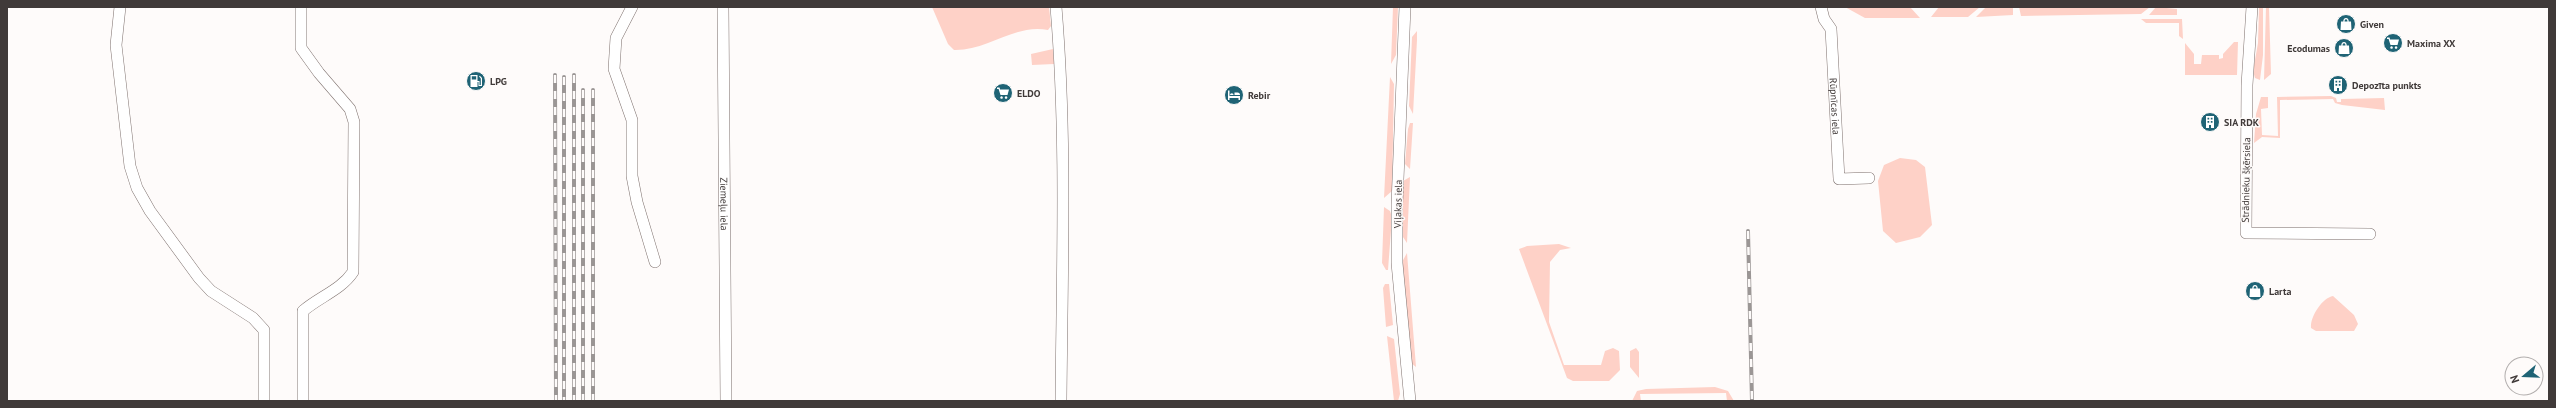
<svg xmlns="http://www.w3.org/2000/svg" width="2556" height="408" font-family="'PT Sans',sans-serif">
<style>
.green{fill:#fed1c7}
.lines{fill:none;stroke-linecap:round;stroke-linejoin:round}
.minor-casing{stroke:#7f726f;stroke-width:12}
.minor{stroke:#fff;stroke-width:11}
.rail-casing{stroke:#9b9695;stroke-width:4}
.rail{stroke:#fefbfa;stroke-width:2.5;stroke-dasharray:8;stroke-linecap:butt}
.labels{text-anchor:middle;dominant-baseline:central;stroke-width:3;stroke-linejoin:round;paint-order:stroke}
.poi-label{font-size:10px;font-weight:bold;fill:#403a39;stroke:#fefbfa;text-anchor:start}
.street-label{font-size:10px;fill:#403a39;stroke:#fefbfa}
</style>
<rect width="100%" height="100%" fill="#fefbfa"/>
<path class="green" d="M932,7h117l2,19 -3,4c-32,-7 -61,21 -94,20l-6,-6z
M1393,7h5l-2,48 -5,9z
M1845,7h65l10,11h-55z
M1939,7h41l-12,10h-37z
M1986,7h27v8l-37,2z
M2019,7h131l-9,7 -120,2z
M2156,7l21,2v6h-28z
M2259,7h4v48l-3,25 -5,-2 -2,-7 5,-28z
M2266,7h3l2,67 -7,6z
M2141,19h41l1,20 -4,-3v-13h-33z
M1417,31v9l-4,74 -4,-8 3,-69z
M2234,42h4l-1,33h-52v-32l9,11v10h7l1,-9h17v4l4,-1v-4z
M1053,49l1,15 -22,1 -1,-11z
M1390,77l4,7 -2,107 -8,7z
M2331,96l5,2 1,4h4v-3l43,-1 1,12 -43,-5 -7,-2 -2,-4 -53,1v38l-18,-1 -8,6 2,-29 5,-17h7v11l-7,1 1,26 16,1 -1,-39z
M1410,123h3l-3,46 -5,-5 3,-35z
M1900,158l16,2 9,7 7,58 -12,12 -24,6 -13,-12 -5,-50 6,-16z
M1410,177l-3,66 -6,-9 2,-53z
M1384,207l6,4 2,6 -4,53h-2l-4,-7z
M1559,244l12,4 -11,2 -10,12 -1,60 15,43h37l4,-14 8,-3 6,3 1,19 -11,11h-36l-6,-3 -48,-129 8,-3z
M1407,253l9,114 -5,-4 -9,-101z
M1385,284h4l4,41 -7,2 -3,-39z
M2333,296l21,19 4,9 -4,7h-38l-5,-3c-1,-11 11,-30 22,-32z
M1387,336l7,3 6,55 -2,7h-4z
M1636,348l3,4v26l-9,-11v-16z
M1715,387l13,4 6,10h-7l-1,-8 -86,1 1,7h-9l5,-10 9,-2z"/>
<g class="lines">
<defs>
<g id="minor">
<path d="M120,7l-4,38 14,121 7,22 13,23 49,67 12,13 42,27 11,12v71"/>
<path d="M301,7v41l18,25 31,36 4,13 -1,150c-12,18 -34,25 -50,39v90"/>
<path d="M632,7l-16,31 -2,31 18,51v56l5,26 18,60"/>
<path id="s1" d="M723,7l3,394"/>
<path d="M1056,7c11,131 6,263 5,394"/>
<path d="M1405,7l-8,197v59l13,138"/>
<path id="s2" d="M1821,7l3,12 7,10 8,150 30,-1"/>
<path d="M2252,7l-5,78 -1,148 124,1"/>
</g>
</defs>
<use href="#minor" class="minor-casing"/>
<use href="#minor" class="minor"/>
<defs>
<path id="rail" d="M555,75l1,326
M574,75v326
M564,77v324
M583,90v311
M593,90v311
M1748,231l4,170"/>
</defs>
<use href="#rail" class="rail-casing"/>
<use href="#rail" class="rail"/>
</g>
<defs>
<symbol id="shop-disc" viewBox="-11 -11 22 22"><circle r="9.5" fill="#1f6375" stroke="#fefbfa"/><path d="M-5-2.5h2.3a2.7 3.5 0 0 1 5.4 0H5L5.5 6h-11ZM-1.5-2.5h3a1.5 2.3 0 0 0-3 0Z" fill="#fff"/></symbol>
<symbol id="supermarket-disc" viewBox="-11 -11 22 22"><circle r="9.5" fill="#1f6375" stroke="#fefbfa"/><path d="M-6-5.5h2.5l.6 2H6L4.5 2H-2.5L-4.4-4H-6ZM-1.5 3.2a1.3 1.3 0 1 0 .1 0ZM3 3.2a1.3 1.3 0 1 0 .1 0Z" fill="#fff"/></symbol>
<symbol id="fuel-disc" viewBox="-11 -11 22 22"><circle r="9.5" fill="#1f6375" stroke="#fefbfa"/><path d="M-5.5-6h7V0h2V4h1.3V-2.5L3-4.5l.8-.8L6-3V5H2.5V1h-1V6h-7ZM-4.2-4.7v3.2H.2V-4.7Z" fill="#fff"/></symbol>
<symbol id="building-disc" viewBox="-11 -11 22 22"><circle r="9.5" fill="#1f6375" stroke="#fefbfa"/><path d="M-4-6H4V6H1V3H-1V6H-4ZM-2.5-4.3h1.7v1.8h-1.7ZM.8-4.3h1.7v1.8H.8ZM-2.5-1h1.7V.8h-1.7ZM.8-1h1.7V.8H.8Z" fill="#fff"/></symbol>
<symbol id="hotel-disc" viewBox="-11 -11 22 22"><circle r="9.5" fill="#1f6375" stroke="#fefbfa"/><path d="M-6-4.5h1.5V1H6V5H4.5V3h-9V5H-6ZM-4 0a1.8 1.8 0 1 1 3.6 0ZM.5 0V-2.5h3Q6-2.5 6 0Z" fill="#fff"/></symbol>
</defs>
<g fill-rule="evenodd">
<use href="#shop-disc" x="2335" y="13" width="22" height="22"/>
<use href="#supermarket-disc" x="2382" y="32" width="22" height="22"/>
<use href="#shop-disc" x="2333" y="37" width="22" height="22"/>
<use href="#fuel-disc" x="465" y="70" width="22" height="22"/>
<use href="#building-disc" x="2327" y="74" width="22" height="22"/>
<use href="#supermarket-disc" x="992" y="82" width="22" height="22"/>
<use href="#hotel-disc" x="1223" y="84" width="22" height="22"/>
<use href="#building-disc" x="2199" y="111" width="22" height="22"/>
<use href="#shop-disc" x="2244" y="280" width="22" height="22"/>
</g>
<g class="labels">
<g class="poi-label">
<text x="2360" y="24">Given</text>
<text x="2407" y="43">Maxima XX</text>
<text x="2330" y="48" text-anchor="end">Ecodumas</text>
<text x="490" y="81">LPG</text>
<text x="2352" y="85">Depozīta punkts</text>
<text x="1017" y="93">ELDO</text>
<text x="1248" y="95">Rebir</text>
<text x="2224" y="122">SIA RDK</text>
<text x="2269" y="291">Larta</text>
</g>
<g class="street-label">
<text stroke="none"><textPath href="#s2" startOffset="102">Rūpnīcas iela</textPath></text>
<text transform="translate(2246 180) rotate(-89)">Strādnieku šķērsiela</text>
<text stroke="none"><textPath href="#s1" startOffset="197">Ziemeļu iela</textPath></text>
<text transform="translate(1398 204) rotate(-89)">Viļakas iela</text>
</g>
</g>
<rect width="2556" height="408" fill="none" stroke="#403a39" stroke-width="16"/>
<g transform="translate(2524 376) rotate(251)"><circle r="19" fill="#fefbfa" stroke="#b2aead"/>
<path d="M0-3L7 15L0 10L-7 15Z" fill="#1f6375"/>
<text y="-6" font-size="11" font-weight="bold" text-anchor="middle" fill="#403a39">N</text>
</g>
</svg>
